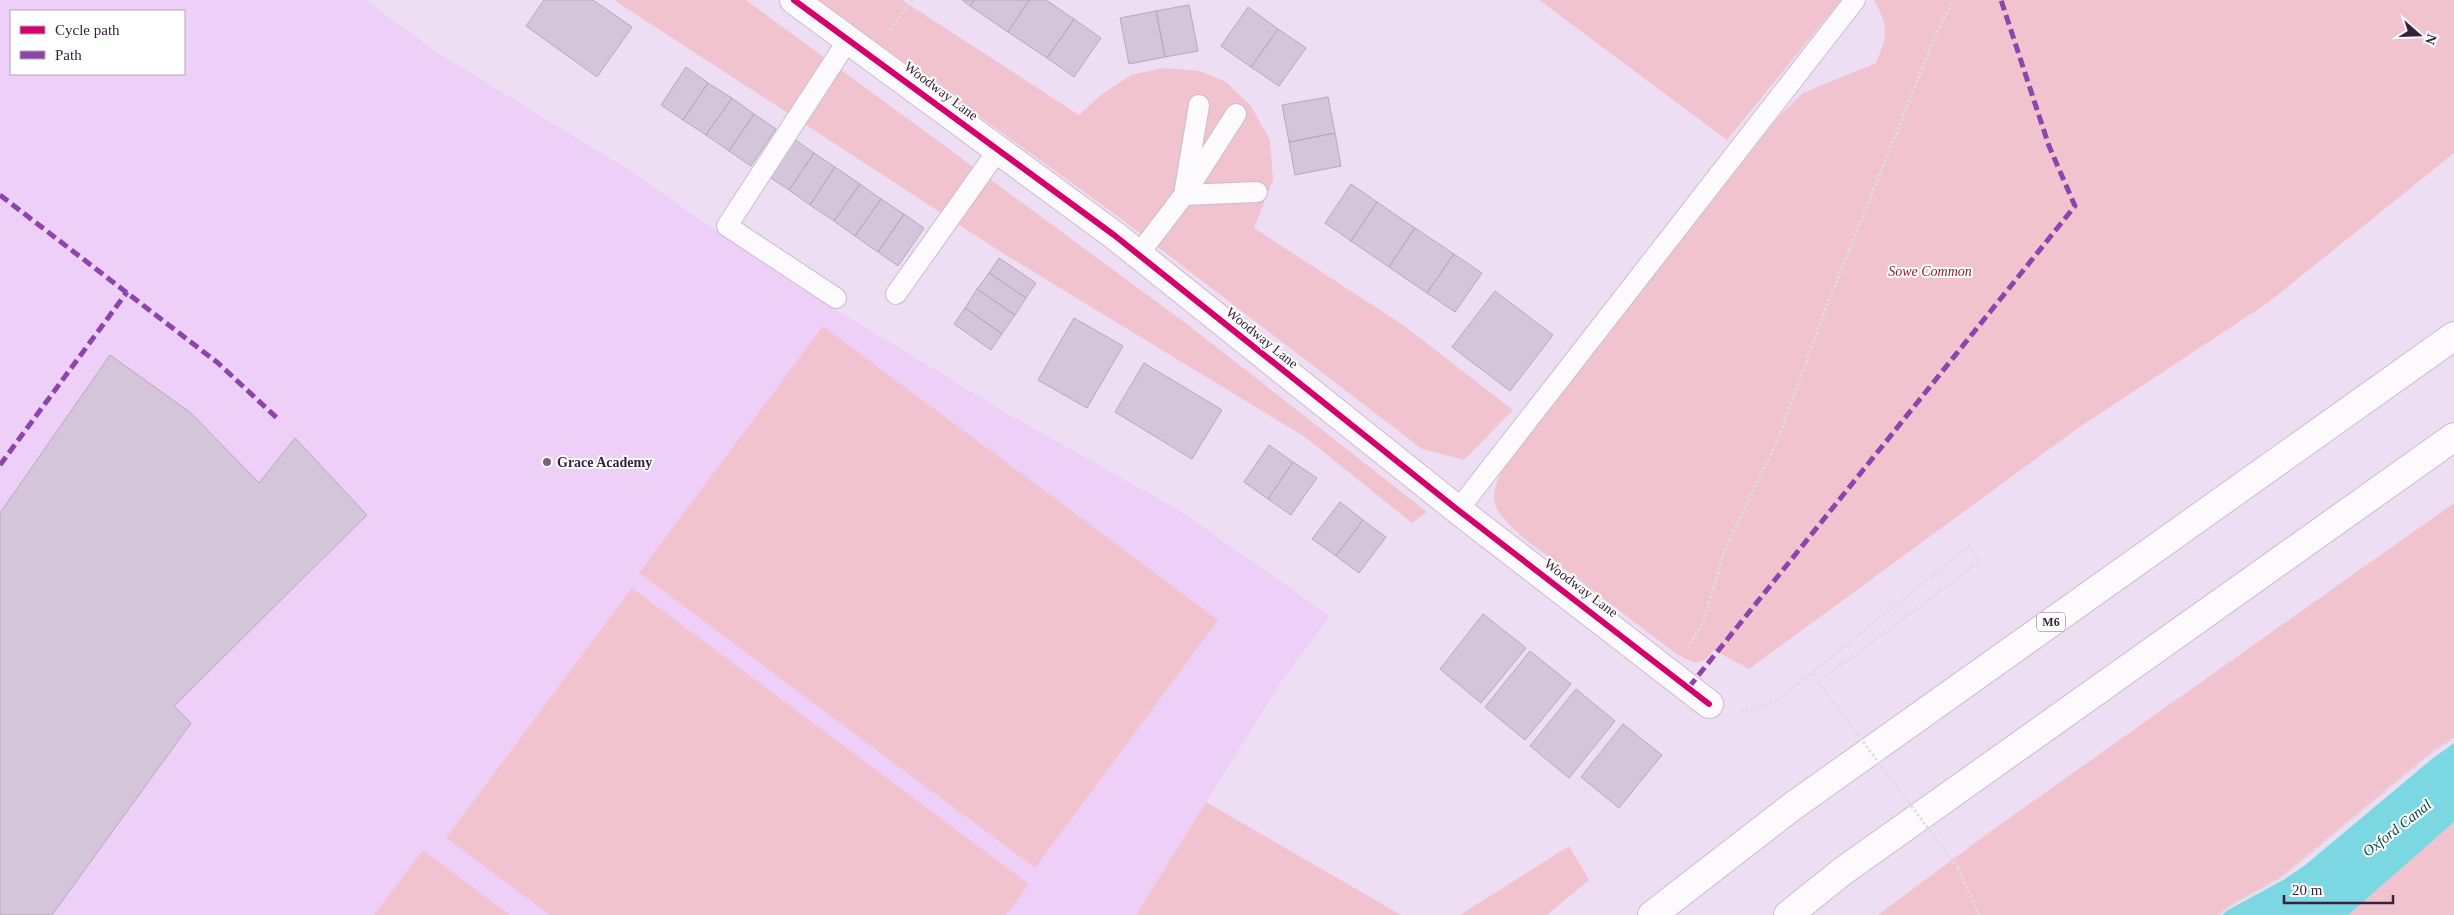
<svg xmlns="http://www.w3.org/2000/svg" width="2454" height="915" font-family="Georgia,serif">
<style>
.built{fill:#eecff8;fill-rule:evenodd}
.green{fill:#f1c3ce}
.water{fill:#7bd8e2}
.building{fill:#d5c5db;stroke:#b8a8bd}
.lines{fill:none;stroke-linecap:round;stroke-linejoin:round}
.service-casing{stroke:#cbbbd1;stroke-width:22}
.minor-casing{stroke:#cbbbd1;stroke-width:30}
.motorway-casing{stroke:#cbbbd1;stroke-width:30}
.path{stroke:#e0dbe1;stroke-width:3;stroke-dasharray:2.5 2.5;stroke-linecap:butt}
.service{stroke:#fcfafd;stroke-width:20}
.minor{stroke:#fcfafd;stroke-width:28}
.motorway{stroke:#fcfafd;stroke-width:28}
.path-bridge{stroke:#e0dbe1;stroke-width:3;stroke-dasharray:2.5 2.5;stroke-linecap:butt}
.quiet{stroke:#8e44ad;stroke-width:5;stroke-dasharray:10 5;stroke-linecap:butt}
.cycleway-casing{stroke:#fff;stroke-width:9}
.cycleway{stroke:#d6006c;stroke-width:6}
.poi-dot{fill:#76647c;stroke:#fff;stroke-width:2}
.labels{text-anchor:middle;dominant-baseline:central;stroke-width:4;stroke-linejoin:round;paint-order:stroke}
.shield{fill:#fff;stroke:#726476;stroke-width:1}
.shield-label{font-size:12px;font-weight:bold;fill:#36223c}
.street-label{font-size:14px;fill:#36223c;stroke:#fff}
.park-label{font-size:14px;font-style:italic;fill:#8e1d2e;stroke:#fff}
.poi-label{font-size:14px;font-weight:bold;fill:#36223c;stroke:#fff;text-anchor:start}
.water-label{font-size:15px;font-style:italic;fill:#07484a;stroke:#fff}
</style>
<rect width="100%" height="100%" fill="#eedef4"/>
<path class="built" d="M0,0h365l73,53 189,116 168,116 213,129 172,97 150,105 -49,66 -145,233h-1136zM11,11h173v63h-173z"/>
<path class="green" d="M614,0h132l441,324 240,188 -15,11 -107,-86 -304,-185z
M818,0h84l177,115 22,-20 30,-20 32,-7 37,3 26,11 25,24 19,34 3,40 -19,48 149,97 110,85 -49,50 -42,-11 -306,-234z
M1539,0h302l-114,140z
M1874,0h580v153l-185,149 -191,126 -329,241 -35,-19 -9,10 -10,3 -17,-8 -153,-116c-30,-27 -40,-35 -21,-73l274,-349 25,-24 73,-30c12,-29 13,-35 -2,-63z
M823,326l395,294 -183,248 -396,-295z
M2454,503v235l-24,16 -130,108 -18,15 -55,31 -8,7h-341l113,-84z
M632,588l397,296 -23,31h-456l-104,-77z
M2454,782v133h-158z
M1206,802l195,113h-265z
M1569,846l20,34 -42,35h-87z
M423,850l87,65h-136z"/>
<path class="water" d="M2454,743v79l-106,93h-126l6,-5 55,-30 21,-14 129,-108z"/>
<path class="building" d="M544,0h49l39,27 -35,50 -71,-51z
M962,0h12l-4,6z
M974,0h55l-21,32 -38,-26z
M1029,0h17l28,19 -27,39 -39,-26z
M1189,5l9,46 -33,6 -9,-46z
M1248,7l30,22 -27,38 -30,-21z
M1156,11l9,46 -36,7 -9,-46z
M1074,19l27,19 -27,39 -27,-19z
M1278,29l28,19 -27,38 -28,-19z
M686,67l22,16 -25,37 -22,-15z
M708,83l24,15 -26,37 -23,-15z
M1328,97l7,36 -46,9 -7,-37z
M732,98l22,16 -25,37 -23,-16z
M754,114l22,15 -25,37 -22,-15z
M1335,133l6,33 -46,9 -6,-33z
M794,139l20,14 -25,37 -21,-14z
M814,153l21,14 -25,38 -21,-15z
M835,167l25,17 -26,37 -24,-16z
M860,184l21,15 -26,37 -21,-15z
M1351,184l26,18 -26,39 -26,-18z
M881,199l23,15 -26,38 -23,-16z
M1377,202l38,26 -26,39 -38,-26z
M904,214l20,14 -26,38 -20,-14z
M1415,228l39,26 -27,39 -38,-26z
M1454,254l28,19 -27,39 -28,-19z
M999,258l37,25 -10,15 -37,-25z
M989,273l37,25 -11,17 -38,-26z
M977,289l38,26 -13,19 -37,-26z
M1495,291l58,44 -43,56 -58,-44z
M965,308l37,26 -11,16 -37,-26z
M1074,318l49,28 -36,62 -49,-28z
M110,355l81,58 68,70 36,-45 72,77 -193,191 17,17 -139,192h-52v-402z
M1144,363l78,47 -30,49 -77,-47z
M1269,445l24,17 -25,37 -24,-17z
M1293,462l24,16 -26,37 -23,-16z
M1340,502l23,18 -27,36 -24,-17z
M1363,520l23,17 -27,36 -23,-17z
M1483,614l43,34 -45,55 -41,-34z
M1530,651l41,33 -46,56 -40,-33z
M1576,689l39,32 -46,57 -39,-32z
M1623,724l39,31 -43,53 -38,-31z"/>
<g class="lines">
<defs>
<path id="service" d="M1199,105l-15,90 73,-3
M1138,255l46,-60 52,-81
M896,294l102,-144
M836,298l-109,-72 121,-186
M1458,510l397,-510"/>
<path id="minor" d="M794,0l320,235 344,275 251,194"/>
<path id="motorway" d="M1652,915l141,-109 661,-470
M1788,915l55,-44 611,-434"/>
</defs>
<use href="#service" class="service-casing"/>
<use href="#minor" class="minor-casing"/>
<use href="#motorway" class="motorway-casing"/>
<path class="path" d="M890,30l22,-30
M1688,648l16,-28 20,-68 54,-113 51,-139 106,-263 18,-37
M1741,710l4,1 33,-11
M1958,868l21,47
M2219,915l8,-7 55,-31 18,-15 130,-108 24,-16"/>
<use href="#service" class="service"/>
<use href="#minor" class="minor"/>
<use href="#motorway" class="motorway"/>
<path class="path-bridge" d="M1778,700l191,-154 10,16 -161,120 140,186"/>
<path class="quiet" d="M0,195l218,168 60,56
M0,465l127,-173
M1689,687l386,-481 -26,-60 -48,-146"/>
<defs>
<path id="cycleway" d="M794,0l320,235 344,275 251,194"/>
</defs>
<use href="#cycleway" class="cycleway-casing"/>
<use href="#cycleway" class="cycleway"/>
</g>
<circle class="poi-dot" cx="547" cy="462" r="5"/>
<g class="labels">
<rect class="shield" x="2037" y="612.5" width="28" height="19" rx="4"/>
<g class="shield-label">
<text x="2051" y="622">M6</text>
</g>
<g class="street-label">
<text transform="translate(941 91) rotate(37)">Woodway Lane</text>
<text transform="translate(1262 338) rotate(39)">Woodway Lane</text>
<text transform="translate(1581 588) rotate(37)">Woodway Lane</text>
</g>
<g class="park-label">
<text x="1930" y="271">Sowe Common</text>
</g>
<g class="poi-label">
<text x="557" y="462">Grace Academy</text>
</g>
<g class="water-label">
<text transform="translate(2397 828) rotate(-38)">Oxford Canal</text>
</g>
</g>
<rect x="10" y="10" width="175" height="65" fill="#ffffff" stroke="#afa7b1"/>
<rect x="20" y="26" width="25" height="8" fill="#d6006c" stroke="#afa7b1"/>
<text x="55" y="35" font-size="15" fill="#36223c">Cycle path</text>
<rect x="20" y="51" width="25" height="8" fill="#8e44ad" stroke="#afa7b1"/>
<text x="55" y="60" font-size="15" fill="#36223c">Path</text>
<g transform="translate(2419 35) rotate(110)" stroke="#ffffff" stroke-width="4" paint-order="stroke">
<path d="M0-4L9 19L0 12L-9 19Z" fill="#36223c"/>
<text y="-8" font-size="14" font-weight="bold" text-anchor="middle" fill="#36223c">N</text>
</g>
<path d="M2284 895v8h109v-8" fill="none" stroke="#36223c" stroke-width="2.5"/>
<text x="2292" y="895" font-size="15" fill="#36223c" stroke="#ffffff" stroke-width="4" paint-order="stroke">20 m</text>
</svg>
